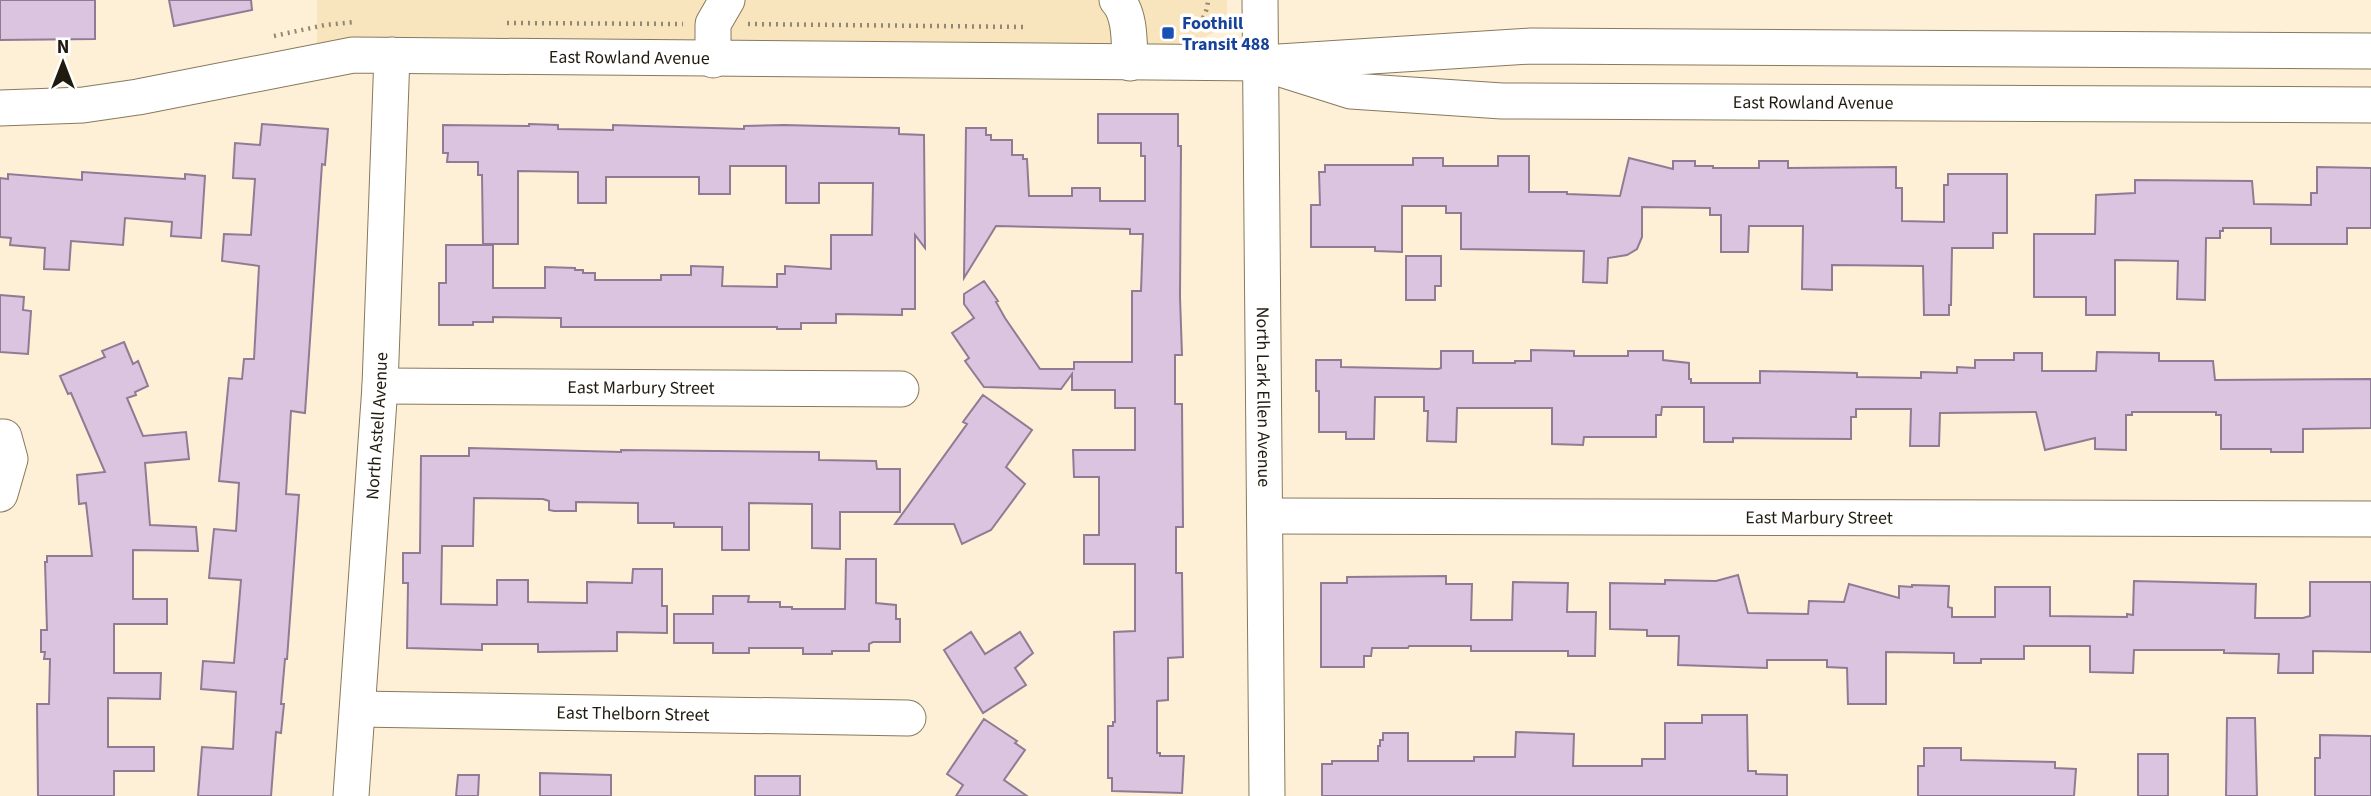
<svg xmlns="http://www.w3.org/2000/svg" width="2371" height="796" font-family="'Source Sans 3',sans-serif">
<style>
.built{fill:#f8e4bd}
.building{fill:#dac4df;stroke:#8f7b94;stroke-width:2}
.lines{fill:none;stroke-linecap:round;stroke-linejoin:round}
.minor-casing{stroke:#88795d;stroke-width:37}
.path{stroke:#918775;stroke-width:4.5;stroke-dasharray:2 5;stroke-linecap:butt}
.minor{stroke:#fff;stroke-width:35}
.transit-dot{fill:#1a4fb4;stroke:#fff;stroke-width:2.5}
.labels{text-anchor:middle;dominant-baseline:central;stroke-width:7;stroke-linejoin:round;paint-order:stroke}
.transit-label{font-size:18px;font-weight:bold;fill:#164399;stroke:#fff;text-anchor:start}
.street-label{font-size:18px;fill:#211b0f;stroke:#fff}
</style>
<rect width="100%" height="100%" fill="#fdf0d7"/>
<path class="built" d="M317,0h910v12l-6,17 -34,17 -807,-8 -63,5z"/>
<path class="building" d="M0,0h95v39l-95,1z
M169,0h82l1,10 -78,16z
M1098,114h80v32h3l-1,151 2,58h-7v49h7l1,123h-7v46h6l1,84 -15,1v42l-11,1v52h3v3h24l-2,37 -70,-2v-13h-4v-52h5v-4h2l-1,-90 21,-1v-67h-51v-29h15v-58h-25l-1,-27h62v-42h-20v-18h-43v-16l-11,15 -77,-2 -19,-26 4,-3 -17,-25 22,-15 -10,-14v-10l20,-13 14,20 -2,1 9,16 35,51h34v-7h58v-71h9l2,-57h-13v-5l-134,-3 -32,52 2,-150h20v7h5v5h21v15h11v4h4l2,37h43v-8h28v13h45v-45h-4v-13h-43z
M262,124l66,5 -3,36 -3,-1 -17,249 -14,-2 -5,83 13,1 -12,164h-2l-4,45h3l-3,29 -5,-1 -5,64h-73l4,-49 31,2 3,-57 -35,-3 2,-28 31,2 7,-83 -32,-2 5,-49 22,2 3,-48 -20,-2 10,-103 13,1 2,-20h10l5,-93 -37,-5 2,-27 27,1 4,-56 -22,-1 2,-35 25,2z
M529,124l29,1v4l55,1v-5l131,4v-3l40,-1 115,3v6l25,1 1,113 -10,-13v74h-13v6l-66,-1v9h-35v6h-24v-2h-216v-9l-68,-1v5h-20v3h-34v-42h7v-38h47v43h52v-21l30,1v2h8v3h12v7h66v-5h30v-9l32,1 -1,19 55,1v-13h8v-8l46,3v-34h41l1,-52h-54v20h-33v-37h-56v28h-31v-17h-93v26h-28v-31l-60,-1v73h-35l-1,-69h-4v-13h-31l1,-9h-5v-28l86,1z
M1498,156h31v36h38v2l53,2 9,-38 44,11v-8h22v5h18v2h46v-7h29v7l108,-1v21h6v33l42,1v-37h4v-11h59v59h-14v15h-41l-1,57h-2v10h-25l-1,-49 -91,-1v25l-30,-1 1,-63h-54l-1,26h-27v-37h-11v-7l-68,-1v30l-5,12 -10,6 -19,3 -1,25 -24,-1 1,-31 -123,-2v-36h-15v-7h-44v46l-27,-1v-4h-64v-42h9l-1,-33h6v-7h88v-7h30v8h55z
M2317,167l54,1v60h-24v16h-76v-16h-48v3h-3v7h-14l-1,62 -28,-1 1,-38 -63,-1v55h-29v-18h-52v-63h61l1,-39 39,-2v-13l117,1 2,23 57,1v-12h6z
M82,172l103,7v-5l20,2 -4,62 -30,-2 1,-14 -47,-4 -2,27 -52,-4 -2,29 -25,-1 1,-21 -35,-3 1,-7 -11,-1v-59l8,1v-5l74,6z
M1406,256h35v30h-6v14h-29z
M0,295l24,2 -1,13 8,1 -3,43 -28,-2z
M124,342l9,22 5,-3 10,25 -13,6 1,3 -9,3 16,38 43,-4 3,27 -44,4 5,62 46,2 2,24 -65,-1v49h34v25h-53v49h47l-1,26 -52,-1v49h46v24h-40v25h-76l-1,-92h12l1,-45h-6l1,-7h-4v-22h6l-2,-68h2v-6h45l-6,-53 -7,1 -2,-29 28,-3 -34,-79 -3,1 -8,-18 45,-19 -3,-6z
M1531,350l43,1v5h54v-5h35v9l26,3v16h2v4h69v-12l97,2v4l64,1v-6l36,1v-6l18,1v-8h39v-7h28v18h54l1,-19 62,1v8h54l2,19 156,-1v49l-68,1v23h-32v-3h-50v-34h-5v-3h-84v3h-6v35l-31,-1v-11l-50,12 -9,-38 -96,1 -1,33h-29l1,-37h-55v8h-5v22l-118,-1v4h-29v-35h-42l-1,8h-5v22h-72l-1,8 -31,-1v-36h-95l-1,34 -29,-1 1,-30h-4v-14h-49l-1,42h-28v-7h-27v-41h-3v-31h25v7l97,2 3,-1v-17h32v12h42v-2h16z
M983,395l49,35 -26,37 19,17 -34,46 -29,14 -8,-20h-59l72,-100 -4,-2z
M469,448l152,4v-2l198,2v8l57,1 1,8h23v43h-60v37l-28,-1v-44l-63,-1v47h-27v-23h-48v-4h-36v-20l-62,-1v9h-22l-5,-1v-9l-6,-2 -69,-1 -1,48h-31l-1,58 56,1v-25h31v22l59,1v-21l45,1 1,-14h29v37h5v27l-50,-1v19l-79,1v-8h-56v6l-75,-2 1,-65h-5v-30h17l1,-97h48z
M846,559h30v44l20,2v14h4v23h-27l-4,2v7h-37v3h-29v-6h-54v5h-36v-10h-39v-29h39v-18h36l-1,6h32v5h12v2h53z
M1738,575l10,38 60,1 1,-13 35,1 5,-18 50,14v-12l13,1v-2l37,1 -1,21 4,1v9h43v-30h55v29l77,1v-3l6,1 1,-34 122,3 -1,34h48l7,-2v-34h61v70l-58,-1v22h-35l1,-19 -55,-1v-3h-90l-1,23 -43,-1v-26h-66v13h-43v4h-27v-10l-68,-1v52h-38l-1,-36 -20,-1v-7h-60v8l-89,-3 1,-29h-32v-6l-37,-1v-46l55,1v-4l51,1z
M1446,576v8h26l-1,36h41l1,-38 55,1 -1,29h29l-1,44h-27v-5h-97v-5h-62l-1,2h-36l-1,8h-7v11h-43v-84h26v-6z
M971,632l14,22 35,-22 13,21 -18,15 11,17 -43,28 -39,-63z
M1702,715h45l1,56h8v3l31,1v21h-465v-32h10v-3h46v-15h2v-6h3v-7h25v28h66v-4h41l1,-25 58,2 -1,32h69v-7h23v-36h37z
M2227,718h28l2,78h-31z
M984,719l33,22 -2,2 10,7 -21,30 23,16h-71l7,-11 -16,-11z
M2320,735l51,1v60h-56v-38h5z
M1924,748h37v12l94,2v6l21,1 -2,27h-156v-30h6z
M2138,754h30v42h-30z
M540,773l71,2v21h-71z
M458,775h21l-1,21h-22z
M755,776h45v20h-45z"/>
<g class="lines">
<defs>
<g id="minor">
<path d="M1117,0c14,15 12,44 13,63"/>
<path id="s1" d="M1260,0l7,796"/>
<path d="M713,60v-36l14,-24"/>
<path id="s2" d="M1278,68l73,23 151,10 869,4"/>
<path id="s3" d="M0,108l83,-3 55,-8 215,-42 908,8 270,-17 840,5"/>
<path id="s4" d="M380,386l521,3"/>
<path d="M0,437h4l6,22 -10,35"/>
<path id="s5" d="M1266,516l1105,3"/>
<path id="s6" d="M358,709l550,9"/>
<path id="s7" d="M351,796l29,-410 12,-331"/>
</g>
</defs>
<use href="#minor" class="minor-casing"/>
<path class="path" d="M507,23l176,1
M748,24l278,3
M1186,29c15,-2 21,-15 22,-29
M274,36l51,-11 29,-3"/>
<use href="#minor" class="minor"/>
</g>
<rect class="transit-dot" x="1161" y="26" width="14" height="14" rx="3.5"/>
<g class="labels">
<g class="transit-label">
<text x="1182" y="23">Foothill<tspan x="1182" dy="21">Transit 488</tspan></text>
</g>
<g class="street-label">
<text stroke="none"><textPath href="#s3" startOffset="634">East Rowland Avenue</textPath></text>
<text stroke="none"><textPath href="#s2" startOffset="539">East Rowland Avenue</textPath></text>
<text stroke="none"><textPath href="#s4" startOffset="261">East Marbury Street</textPath></text>
<text stroke="none"><textPath href="#s1" startOffset="397">North Lark Ellen Avenue</textPath></text>
<text stroke="none"><textPath href="#s7" startOffset="371">North Astell Avenue</textPath></text>
<text stroke="none"><textPath href="#s5" startOffset="553">East Marbury Street</textPath></text>
<text stroke="none"><textPath href="#s6" startOffset="275">East Thelborn Street</textPath></text>
</g>
</g>
<g transform="translate(63 63)" stroke="#ffffff" stroke-width="5" paint-order="stroke">
<path d="M0-5L12 26L0 18L-12 26Z" fill="#211b0f"/>
<text y="-10" font-size="19" font-weight="bold" text-anchor="middle" fill="#211b0f">N</text>
</g>
</svg>
